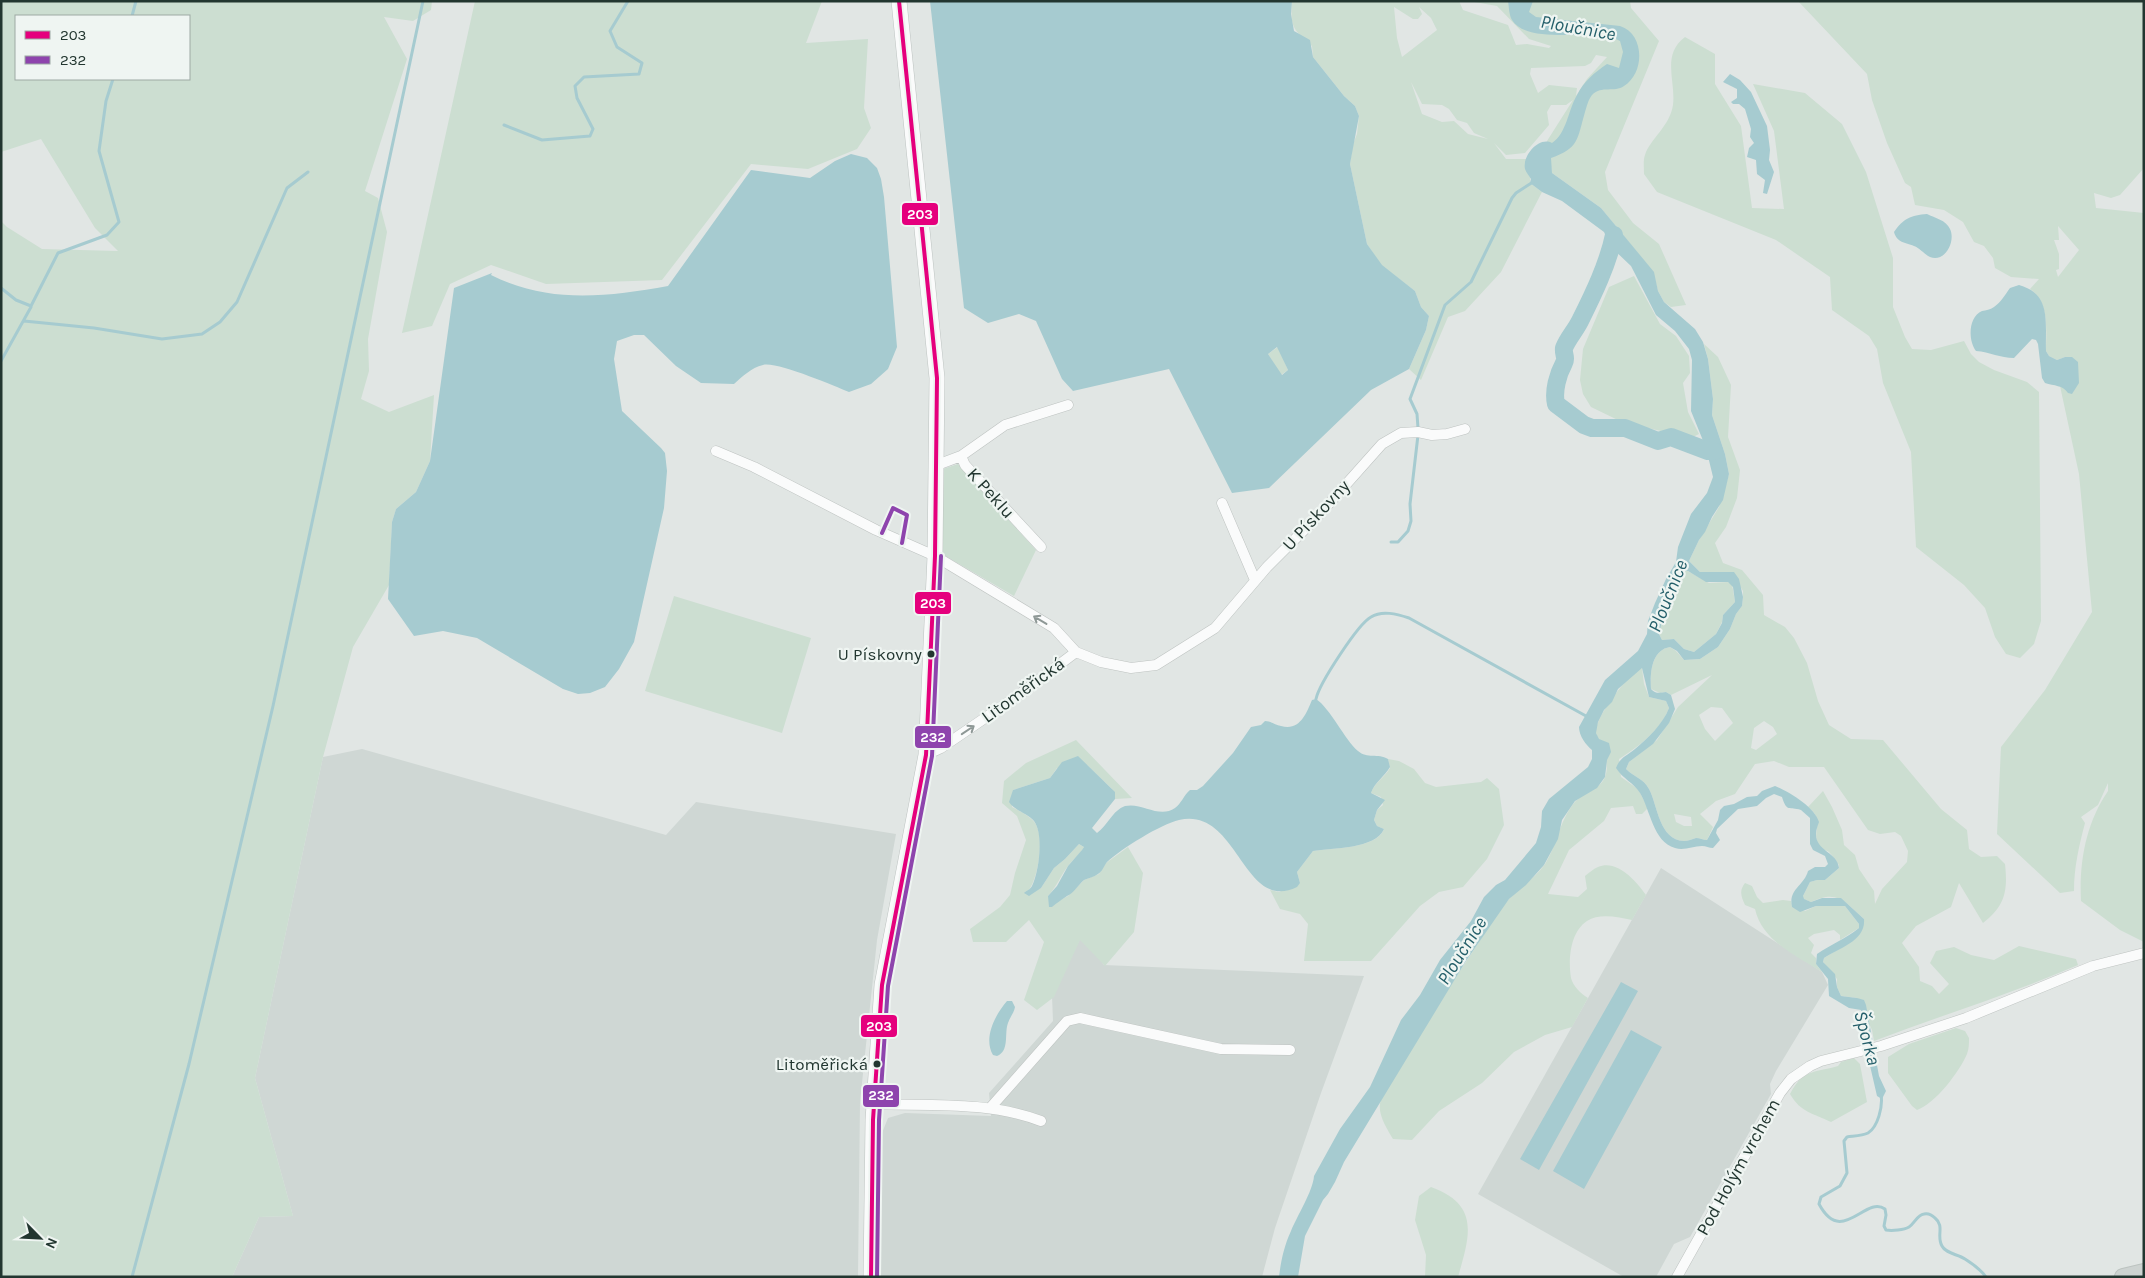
<svg xmlns="http://www.w3.org/2000/svg" width="2145" height="1278" font-family="Karla,sans-serif">
<style>
.built{fill:#cfd7d4}
.green{fill:#ccded1;fill-rule:evenodd}
.water{fill:#a6cbd0;fill-rule:evenodd}
.lines{fill:none;stroke-linecap:round;stroke-linejoin:round}
.stream{stroke:#a6cbd0;stroke-width:3}
.river{stroke:#a6cbd0;stroke-width:18}
.street-casing{stroke:#bec3c1;stroke-width:11}
.secondary-casing{stroke:#bdc3c1;stroke-width:16}
.primary-casing{stroke:#bcc3c0;stroke-width:18}
.street{stroke:#fafbfb;stroke-width:10}
.secondary{stroke:#fafbfb;stroke-width:15}
.primary{stroke:#cdd3d1;stroke-width:16}
.bus-1-casing{stroke:#eff5f2;stroke-width:8}
.bus-2-casing{stroke:#eff5f2;stroke-width:8}
.bus-1{stroke:#e5007d;stroke-width:4}
.bus-2{stroke:#8e44ad;stroke-width:4}
.oneway{stroke:#8e9896}
.bus-dot{fill:#223630;stroke:#eff5f2;stroke-width:2}
.labels{text-anchor:middle;dominant-baseline:central;stroke-width:4.5;stroke-linejoin:round;paint-order:stroke}
.bus-label{font-size:17px;fill:#223630;stroke:#eff5f2;text-anchor:end}
.street-label{font-size:18px;fill:#223630;stroke:#eff5f2}
.water-label{font-size:19px;font-style:italic;fill:#245f6a;stroke:#eff5f2}
.line-badge{stroke:#eff5f2;stroke-width:2}
.badge-label{font-size:14px;text-anchor:middle;font-weight:bold;fill:#fff}
</style>
<rect width="100%" height="100%" fill="#e1e6e4"/>
<path class="built" d="M362,749l304,86 30,-33 200,32 -19,106 -17,162 -2,175h-626l27,-60 34,-1 -38,-138 68,-321z
M1661,868l161,104 6,13 -52,86 -6,13 1,10 -81,143 -16,7 -18,33h-32l-146,-83z
M1082,935l22,30 260,11 -43,117 -46,135 -13,49h-385l3,-139 8,-20 17,-5 86,3 -2,-23 64,-72 -1,-25z"/>
<path class="green" d="M1,1h431l-1,9 -18,11 -29,-4 23,42 -42,132 13,7 9,34 -19,107 1,32 -8,28 28,13 45,-17 -4,66 -14,31 -20,17 -4,13 -3,63 -36,62 -30,110 -68,321 38,138 -34,1 -27,60h-231v-1056l6,6 35,22 76,2 -23,-23 -54,-89 -40,13zM16,16h173v63h-173z
M475,1h347l-16,42 62,-4 -4,69 7,20 -14,21 -49,20 -57,-5 -89,116 -116,4 -55,-19 -41,19 -18,42 -30,7z
M1292,1h167l4,9 45,15 8,20 11,-1 22,4 2,-2 -22,-7 -32,-33 -28,-5h161l1,7 28,33 -54,131 3,18 25,33 26,21 27,61 -15,2 -7,-5 -6,-11 -5,-19 -52,-64 -49,-35 -5,-32 26,-41 -7,5h-15l-4,7 2,13 -24,28 -19,2 -12,-12 12,16h20c-1,9 6,16 4,24l12,9 -41,80 -36,39 -17,6 -27,63 -12,-11 17,-39 3,-14 -8,-9 -6,-16 -34,-26 -14,-21 -17,-80 3,-20 4,-10 2,-18 -4,-10 -11,-10 -31,-39 -1,-11c-19,-16 -22,-19 -20,-45zM1394,7l19,12h5l4,-5 -3,-7 12,11 6,12 -35,27 -5,-19zM1596,55l11,2 -20,22 -11,17 1,-8 -28,-3 -11,8 -8,-19 1,-6 54,-2 6,-3zM1411,82l11,22 20,1 7,4 8,11 10,3 7,10 14,6 -20,-5 -14,-13 -12,1 -20,-8z
M1798,1h346v167l-24,27 -9,3 -17,-5 2,15 48,5v729l-24,-12 -39,-29c-2,-39 5,-78 27,-110v-8l-10,22 -17,12 4,6c-6,23 -11,44 -11,68l-14,2 -63,-59 4,-87 44,-57 47,-78 -13,-138 -19,-88 6,3 -1,-32 -8,3 -8,-4 -3,-5c0,-21 4,-48 -16,-62l9,-10 -28,-2 -16,-9 -2,-10 -9,-12 -10,-4 -11,-20 -19,-12 -29,-5 -4,-18 -6,-4 -18,-40 -15,-43 -5,-26zM2058,226l21,24 -21,27 -2,-7 3,-1v-15l-5,-14h5z
M1685,37l30,17v30l26,42 11,82 32,1 -10,-78 -21,-47 52,9 37,31 24,48 27,86v49l12,30 7,12 19,1 33,-9 7,13 8,8 15,8 33,12 12,10 2,229 -7,23 -14,14 -14,-4 -11,-17 -10,-29 -21,-23 -48,-38 -5,-95 -28,-69 -6,-34 -8,-13 -37,-26 -2,-33 -54,-37 -119,-48 -13,-18c0,-6 -1,-14 1,-19 5,-16 25,-29 28,-50 3,-24 -12,-50 12,-68z
M1634,276l26,48 16,12 13,20 1,17 -7,10 5,29 11,22 -8,4 -69,-16 -31,-15 -8,-13 -3,-14 3,-31 26,-62z
M1704,344l14,13 13,28 -3,52 12,33 -3,28 -11,29 -11,16 8,20 19,7 21,25 1,20 21,12 9,11 13,25 11,38 11,24 22,14 32,1 58,69 26,21 2,19 12,8 16,-1 8,8c3,27 0,42 -22,59l-24,-40 -8,24 -35,19 -14,17 17,24 1,14 12,5 7,8 10,-10 -19,-21 6,-12 18,-4 17,8 23,5 25,-14 57,13 2,6c-67,29 -136,50 -204,76l-2,-11 -15,-32 -16,-2 -4,-9v-8l-14,-17 1,-4 31,-19 9,-20c-19,-17 -26,-30 -53,-17l-8,-3v-3l7,-14 7,-2h8l14,-12v-3c-3,-4 -6,-9 -10,-13 -3,-2 -7,-2 -10,-6 -9,-16 8,-24 -11,-39l15,-16 9,16 10,23 2,15 11,10 4,14 15,22 1,13 7,-15 25,-27 1,-11 -7,-15 -6,-4 -15,2 -12,-4 -44,-63h-35l-15,-6 -19,3 -20,30 -19,7 -16,13 13,13 -6,13c-4,0 -7,-2 -11,-2 -4,1 -8,3 -12,3 -25,-1 -26,-35 -35,-52 -6,-11 -15,-12 -23,-20l3,-7 28,-22 21,-33 34,-32 -41,20 -5,-3 -6,1 -9,-4c-1,-15 0,-39 19,-42l6,4 8,9 16,-1 18,-12 12,-18 6,-15 6,-8 1,-9v-6l-12,-19h-31l-11,-11 10,-21 20,-33 10,-33 -4,-20 -13,-39 1,-16 -5,-40zM1711,707l11,1 11,15 -18,18 -10,-12 -6,-14zM1764,721l9,6 4,7 -21,16 -5,-2 3,-20zM1674,814l17,3 1,9h-8l-8,-4z
M1278,347l10,23 -7,5 -13,-21z
M958,464l78,86 -22,46 -72,-42 1,-85z
M1686,570l23,13 19,-1 4,2 3,18 -12,13 -1,7 -6,12 -22,18 -10,-3 -10,-10 -12,1 -3,-6 5,-21 12,-27 4,-15z
M674,596l137,42 -29,95 -137,-42z
M1642,668l2,16 5,13 17,4 3,7c-8,22 -31,39 -50,51l2,18 17,12 10,19 -6,6h-6l-3,-8 -22,2 -7,13 -35,29 -21,44 30,3 9,-8 -2,-13c4,-3 8,-7 13,-9 19,-8 38,14 48,28l-14,25c-14,-3 -33,-7 -45,1 -17,11 -19,39 -16,57 2,8 10,16 17,20l-16,29 -27,8 -31,17 -32,31 -43,28 -27,29 -19,-1c-6,-10 -17,-27 -12,-39 6,-15 22,-37 31,-52 22,-37 45,-73 69,-109 9,-13 17,-29 28,-40 12,-12 26,-21 36,-35 12,-19 14,-42 29,-61 8,-10 25,-12 31,-26 6,-16 -5,-29 -9,-44 -3,-13 33,-61 46,-65z
M1076,740l56,58 -17,1 -3,-10 -25,-24 -30,3 -7,10 -37,12 -1,17c8,4 18,9 23,16 10,15 3,54 -6,67l-4,2 16,-4 13,-20 11,-9 14,-15 5,3c-4,8 -11,12 -16,19 -7,9 -11,20 -20,30l10,5 10,-5 16,-16 15,-6 7,-11 22,-16 15,26 -9,59 -29,34 -25,-26 -26,57 -17,13 -13,-10 20,-58 -15,-22 -23,22h-33l-3,-13 30,-22 10,-12 5,-22 11,-33 -9,-24 -15,-13 2,-22 22,-18z
M1388,759l11,2 15,8 11,14 11,4 45,-5 6,-4 12,11 5,36 -17,34 -24,28 -24,5 -19,14 -49,55h-67l4,-37 -8,-10 -20,-5 -10,-19 9,2 21,-9 -3,-11 16,-21c18,-3 64,-2 71,-22l-7,-3 -3,-6 3,-10 6,-5 -2,-8 -10,-4c3,-10 14,-16 19,-25z
M1745,883l7,3 5,11 6,6 20,-3 8,1 1,6 13,4 11,-5h29l14,18v4l-19,12v-5l-6,-5 -20,4 -6,4 6,7 -3,8 5,5v6l6,8c-25,-16 -60,-31 -67,-63l-10,-4c-4,-9 -6,-14 0,-22z
M1956,1028l9,3 4,7c0,5 0,11 -2,16 -7,17 -32,50 -50,56l-5,-4 -24,-33v-16l21,-13z
M1854,1058l6,6 7,38 -36,20c-18,-9 -30,-9 -41,-28 13,-25 24,-21 48,-28l3,-4z
M1431,1187c49,18 39,48 27,90h-33l1,-22 -11,-35 4,-24z"/>
<path class="water" d="M930,1h362l-1,13 3,17 16,9 3,17 31,39 11,10 4,10 -9,48 17,80 15,21 33,26 6,16 8,9 -3,14 -17,39 -38,21 -102,98 -37,5 -63,-124 -96,22 -11,-12 -26,-58 -17,-7 -31,9 -24,-15zM1277,347l11,23 -6,5 -14,-21z
M1508,1h25l-4,11 7,5 84,9c25,8 25,47 4,60 -10,7 -22,-1 -32,9 -4,5 -5,11 -7,17 -8,28 -6,36 -34,46l1,15 49,35 53,64 4,19 6,11 31,27 8,13 5,17 5,40 -1,16 13,39 4,20 -6,26 -11,17 -7,15 -6,8 -10,21 11,11h34l5,7 4,18 -1,9 -6,8 -6,15 -12,18 -18,12 -16,1 -7,-9 -7,-4c-19,3 -20,27 -19,42 4,5 9,4 15,3l5,3 4,14 -6,14 -16,21 -24,18 -3,7c8,8 17,9 23,20 9,17 10,51 35,52 4,0 8,-2 12,-3 4,0 7,2 11,2l11,-20 2,-10 4,-4 10,-2 13,-7 10,-1 5,-5 13,-5c13,5 40,21 44,36 -1,3 -3,8 -3,11 -1,18 22,19 23,35l-14,12h-8l-7,2 -7,14 1,3 7,3 11,-4h19l23,21c2,22 -25,29 -40,39l-1,4 12,12 2,13 4,9 16,2 7,2 2,5 13,71 7,15 -4,8 -5,-3 -12,-52 -4,-34 -12,-2 -20,-12 -1,-17 -12,-15 1,-10c13,-9 28,-15 42,-26v-4l-14,-18h-29l-16,6 -8,-5c-4,-18 12,-21 16,-36l7,-4h10l3,-3 -3,-8 -12,-6 -3,-6v-26l-9,-8c-12,-4 -14,3 -19,-13l-8,-3 -8,4 -9,8 -19,3 -21,20 -1,4 4,7 -7,8c-4,0 -7,-2 -11,-2 -9,0 -18,5 -27,2 -22,-6 -25,-39 -35,-55 -6,-10 -17,-14 -24,-25 4,-11 11,-12 19,-19 13,-11 28,-25 34,-41l-3,-7 -17,-4 -7,-29 -24,21 -6,13 -8,8 -6,12 -2,11 3,6 10,4 2,9 -4,8 -2,17 -8,11 -22,13 -13,19 -4,19 -14,26 -18,20 -17,14 -43,62 -122,201 -9,20 -7,12 -5,6 -18,36 -7,41h-19c2,-16 5,-31 12,-46 6,-15 22,-40 23,-55l26,-47 30,-42 31,-67 19,-25 20,-35 31,-39 13,-24 12,-12 9,-5 31,-37 5,-16 1,-16 7,-12 39,-32 4,-8v-9c-6,-5 -13,-14 -13,-23l26,-47 33,-29 9,-17 1,-13 7,-18 11,-24 10,-17 2,-15 13,-33 16,-21 6,-16 -7,-29 -15,-37 1,-51 -3,-11 -14,-18 -19,-16 -25,-49 -20,-19 -7,-15 -42,-31 -20,-9 -12,-9 1,-4c-2,-3 -5,-7 -6,-10 -3,-13 14,-33 27,-26 15,-10 16,-33 25,-48 7,-14 17,-22 30,-31l12,4 4,-16 -3,-11c-24,-15 -91,6 -108,-21 -3,-5 -3,-13 -4,-19zM1680,570l8,1 18,11h22l5,5 2,15 -12,13 -1,8 -6,11 -22,18 -10,-3 -10,-10 -12,1 -3,-6 5,-21 12,-27z
M1730,74l10,6 11,12 16,34 3,24 -1,10 5,12 -7,22 -4,-1 2,-13 -8,-6 -1,-14 -9,-3 2,-9 5,-5 -4,-6 1,-8 -6,-20 -6,-5h-6l-2,-2 6,-4v-9l-14,-7z
M851,154l16,4 10,10 4,11 3,18 13,150 -9,22 -17,15 -22,8c-15,-6 -73,-31 -86,-27 -12,3 -20,11 -29,19l-33,-1 -25,-17 -32,-31h-10l-17,6 -3,18 8,52 39,37 4,5 2,18 -3,37 -30,134 -15,27 -14,18 -15,6 -12,1 -15,-5 -86,-51 -34,-7 -29,5 -26,-37 4,-77 4,-13 20,-17 14,-31 24,-173 38,-15 -1,2c58,29 115,22 177,11l83,-116 59,8 25,-17z
M1927,214c8,4 19,6 23,15 6,12 -5,34 -20,28 -5,-2 -10,-9 -16,-11 -9,-4 -17,-3 -20,-14 9,-13 17,-17 33,-18z
M2019,285c33,9 26,38 27,66l3,5 8,4 8,-3h7l6,5 1,21 -7,11 -4,-1c-5,-8 -14,-7 -23,-10l-3,-5 -4,-34 -2,-4 -4,-1 -18,19c-14,0 -24,-6 -38,-7 -8,-10 -8,-34 6,-40 4,-1 8,-1 12,-4 7,-5 11,-12 16,-19z
M1316,699c14,9 29,41 42,52 9,8 20,2 30,8l2,8c-5,9 -16,16 -19,26l14,7 -8,10 -3,10 3,6 7,3c-8,20 -52,19 -71,22l-16,21 3,11 -3,4c-54,27 -59,-81 -118,-67 -18,4 -58,29 -72,42 -3,4 -5,10 -9,12 -4,3 -10,4 -14,6 -6,5 -10,13 -17,16 -6,4 -9,6 -15,11h-3l-1,-11 9,-10 11,-20 14,-16 2,-3 -5,-3 -14,15 -11,9 -13,20 -12,8 -5,-3c3,-3 6,-3 8,-7 7,-14 12,-52 2,-65 -7,-8 -19,-10 -25,-19l4,-12 37,-12 12,-16 16,-6 37,36v7l-23,29 5,5c10,-7 16,-23 28,-27 17,-4 34,13 50,2 6,-4 9,-13 15,-18h7l6,-4 30,-33 18,-26 10,-2 4,-4c6,0 10,4 16,5 19,5 25,-12 31,-26z
M1621,982l17,9 -99,179 -19,-11z
M1007,1001h5l3,6c-1,6 -5,10 -7,16 -4,10 2,28 -11,33l-4,-1c-10,-17 2,-40 14,-54z
M1631,1030l31,17 -78,142 -31,-18z"/>
<g class="lines">
<path class="stream" d="M132,16l4,-15
M504,125l38,15 48,-4 3,-7 -16,-31 -2,-12 9,-9 55,-3 3,-11 -25,-16 -7,-16 18,-30
M1,288l15,12 15,6 27,-53 49,-18 12,-13 -20,-71 7,-50 7,-22
M24,321l70,7 68,11 40,-5 18,-12 17,-20 50,-114 21,-16
M1,361l30,-54
M1418,428l-1,-14 -7,-15 35,-94 26,-23 41,-84 4,-5 17,-11
M1391,542h7l10,-11 3,-10 -1,-17 8,-69
M1316,699c3,-15 42,-75 55,-82 11,-7 26,-3 38,1l177,98
M1881,1095c2,11 -3,32 -13,38 -6,3 -14,3 -21,4l-3,4 3,32 -7,13 -19,11 -2,7c23,43 46,-9 66,5l1,6 -2,11 2,4c6,1 18,0 23,-3 6,-4 8,-12 15,-13 4,-1 8,1 11,4 10,8 1,18 7,28 4,8 16,8 23,13 8,5 16,11 21,18
M132,1277l57,-213 84,-358 150,-705"/>
<path class="river" d="M1614,235c-6,29 -21,60 -34,86 -5,10 -12,17 -16,27 -1,6 3,10 0,15 -6,11 -11,28 -8,41l28,21 8,3h33l33,13 13,-4 37,14h6"/>
<defs>
<path id="street" d="M716,451l38,16 122,63 59,26 119,72 22,24 25,10 30,6 25,-3 59,-37 52,-61 50,-50 65,-73 19,-11 17,-1 14,3 15,-1 18,-5
M961,456l44,-31 63,-20
M937,465l24,-9 4,9 76,82
M1222,503l33,77
M926,755l15,-7 79,-54 56,-42
M874,1104c56,2 114,-3 167,17
M991,1107l76,-86 13,-3 141,31 69,1
M1677,1277l103,-184 11,-14 19,-13 11,-5 60,-15 85,-28 127,-52 51,-13"/>
<path id="secondary" d="M871,1277l2,-157 9,-135 44,-230 9,-199 2,-178 -38,-377"/>
<path id="primary" d="M2123,1277l21,-5"/>
</defs>
<use href="#street" class="street-casing"/>
<use href="#secondary" class="secondary-casing"/>
<use href="#primary" class="primary-casing"/>
<use href="#street" class="street"/>
<use href="#secondary" class="secondary"/>
<use href="#primary" class="primary"/>
<defs>
<path id="bus-1" d="M871,1277l2,-157 9,-135 44,-230 9,-199 2,-178 -38,-377"/>
<path id="bus-2" d="M882,533l11,-25 14,7 -5,28
M877,1277l2,-157 9,-134 44,-230 9,-200"/>
</defs>
<use href="#bus-1" class="bus-1-casing"/>
<use href="#bus-2" class="bus-2-casing"/>
<use href="#bus-1" class="bus-1"/>
<use href="#bus-2" class="bus-2"/>
</g>
<defs><path id="oneway-shaft" d="M-6 0H5M1.5-3L5.5 0L1.5 3" fill="none" stroke-width="1.6" stroke-linecap="round" stroke-linejoin="round" transform="scale(1.25)"/></defs>
<g class="oneway">
<use href="#oneway-shaft" transform="translate(1040 620) rotate(-149)"/>
<use href="#oneway-shaft" transform="translate(968 730) rotate(-34)"/>
</g>
<g class="bus-dot">
<circle cx="931" cy="654" r="4.5"/>
<circle cx="877" cy="1064" r="4.5"/>
</g>
<g class="labels">
<g class="bus-label">
<text x="922" y="654">U Pískovny</text>
<text x="868" y="1064">Litoměřická</text>
</g>
<g class="street-label">
<text transform="translate(991 493) rotate(48)">K Peklu</text>
<text transform="translate(1316 515) rotate(-47)">U Pískovny</text>
<text transform="translate(1023 690) rotate(-36)">Litoměřická</text>
<text transform="translate(1738 1167) rotate(-61)">Pod Holým vrchem</text>
</g>
<g class="water-label">
<text transform="translate(1578 28) rotate(10)">Ploučnice</text>
<text transform="translate(1668 596) rotate(-68)">Ploučnice</text>
<text transform="translate(1462 951) rotate(-58)">Ploučnice</text>
<text transform="translate(1867 1038) rotate(75)">Šporka</text>
</g>
</g>
<g class="line-badge">
<rect x="901" y="202" width="38" height="24" rx="5" fill="#e5007d"/>
<rect x="914" y="591" width="38" height="24" rx="5" fill="#e5007d"/>
<rect x="914" y="725" width="38" height="24" rx="5" fill="#8e44ad"/>
<rect x="860" y="1014" width="38" height="24" rx="5" fill="#e5007d"/>
<rect x="862" y="1084" width="38" height="24" rx="5" fill="#8e44ad"/>
</g>
<g class="badge-label">
<text x="920" y="219">203</text>
<text x="933" y="608">203</text>
<text x="933" y="742">232</text>
<text x="879" y="1031">203</text>
<text x="881" y="1100">232</text>
</g>
<rect width="2145" height="1278" fill="none" stroke="#223630" stroke-width="5"/>
<rect x="15" y="15" width="175" height="65" fill="#eff5f2" stroke="#9da9a4"/>
<rect x="25" y="31" width="25" height="8" fill="#e5007d" stroke="#9da9a4"/>
<text x="60" y="40" font-size="15" fill="#223630">203</text>
<rect x="25" y="56" width="25" height="8" fill="#8e44ad" stroke="#9da9a4"/>
<text x="60" y="65" font-size="15" fill="#223630">232</text>
<g transform="translate(40 1238) rotate(114)" stroke="#eff5f2" stroke-width="4" paint-order="stroke">
<path d="M0-4L9 19L0 12L-9 19Z" fill="#223630"/>
<text y="-8" font-size="14" font-weight="bold" text-anchor="middle" fill="#223630">N</text>
</g>
</svg>
